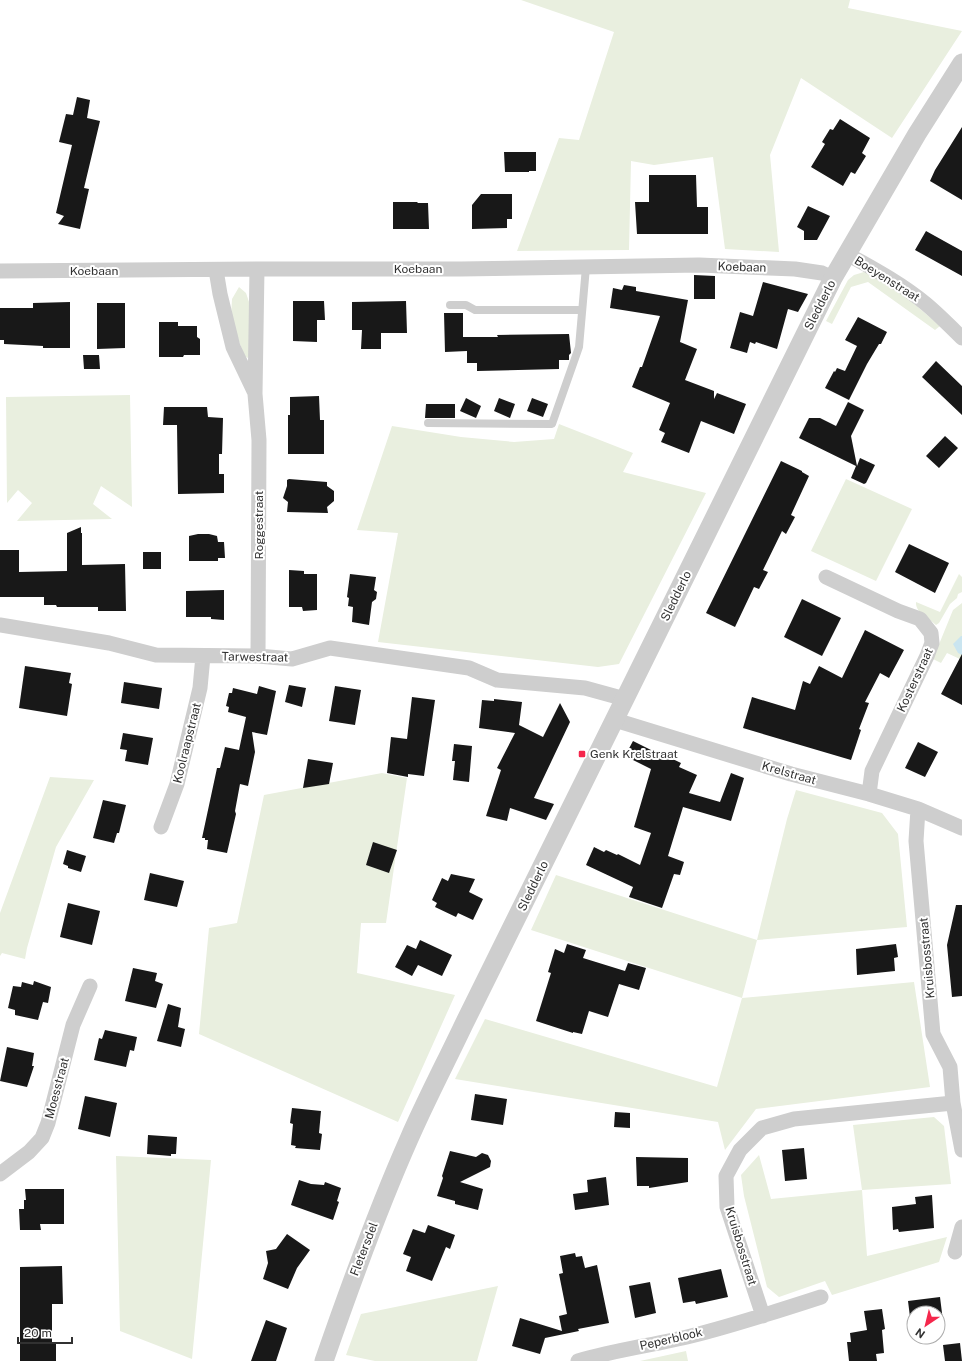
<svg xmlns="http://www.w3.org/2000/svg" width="962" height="1361" font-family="'Public Sans',sans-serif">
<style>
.green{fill:#e9efdf}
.water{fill:#cae5f0}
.building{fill:#181818}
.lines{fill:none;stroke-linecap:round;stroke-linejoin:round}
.service{stroke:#cecece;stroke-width:8}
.minor{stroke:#cecece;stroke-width:15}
.tertiary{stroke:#cecece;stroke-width:19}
.poi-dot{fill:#f5274c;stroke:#fff;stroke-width:1.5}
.labels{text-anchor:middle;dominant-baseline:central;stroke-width:4;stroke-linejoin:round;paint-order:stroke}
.street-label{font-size:12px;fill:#313131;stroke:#fff}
.poi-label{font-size:12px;fill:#313131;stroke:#fff;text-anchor:start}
</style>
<rect width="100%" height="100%" fill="#fff"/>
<path class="green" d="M521,0h329l-2,8 114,23 -70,107 -91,-60 -31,77 9,97 -54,-3 -12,-92 -59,8 -23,-4 -2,89 -112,1 42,-113 20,2 35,-108z
M864,272l7,2 34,22 35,30 -5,4 -67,-48 -17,5 -19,37 -6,-3 22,-41 6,-5z
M239,287l7,6 3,9 1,50 -2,6 -4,-2 -13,-39 1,-18z
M130,395l2,112 -31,-21 -8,18 19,15 -95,2 15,-18 -14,-13 -11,13 -1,-106z
M559,424l74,29 -10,19 83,21 -87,171 -21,3 -220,-25 20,-109 -41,-3 35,-104 69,11 53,5 40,-3z
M846,479l66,30 -36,72 -65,-30z
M959,574l3,3v15l-4,2 -1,4 -7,6 -11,19 -3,2c-7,-7 -21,-12 -20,-23l24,10z
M962,603v57l-15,-7 -6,10 -8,-4 20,-49z
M382,773l25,5 -21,145h-25l-4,50 98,22 -57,127 -199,-88 10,-106 28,-5 27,-128z
M50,777l44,3 -38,67 -29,101 -2,11 -23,-6 -2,3v-43z
M796,790l86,23 16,21 9,93 -150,13 -15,58 172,-16 16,105 -174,22 -31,41 -7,-28 -263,-43 30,-60 232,68 25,-89 -211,-68 25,-55 201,65 30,-121z
M934,1117l10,9 7,58 -89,6 5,66 80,-19 -8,25 -107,33 -7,-14 -46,16 -12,-10 -23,-91 -3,-21 18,-20 12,44 91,-9 -9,-65z
M116,1156l95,4 -19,199 -72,-28z
M498,1286l-21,75h-102l-29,-6 15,-41z
M686,1351l2,10h-48z"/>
<path class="water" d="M961,636h1v19l-4,-2 -5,-9z"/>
<path class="building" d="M77,97l13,3 -3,18 13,3 -16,67 5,1 -9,40 -22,-5 6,-8 -8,-3 16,-68 -13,-3 7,-28 7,1z
M840,119l30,19 -8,15 4,3 -11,18 -4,-2 -8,14 -32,-19 14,-23 -3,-2 8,-13 3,1z
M962,127v73l-32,-19 5,-11z
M504,152h32v19h-7v1h-24z
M649,175h47l1,32h11v27h-71l-2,-32h14z
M481,194h31v25h-5v9l-35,1v-24z
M393,202h24l1,1h10l1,26h-36z
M808,206l22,10 -13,24h-13v-9l-7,-4z
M926,231l36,20v25l-47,-26z
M694,275l21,1v23h-21z
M763,282l45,12 -10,18 -10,-3 -11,40 -21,-7 -1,2 -5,-2 -3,11 -17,-5 10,-36 13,4z
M624,285l12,2v4l52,9 -8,42 17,7 -12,31 29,11v8l3,-6 29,11 -12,30 -33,-13 -12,32 -28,-11 4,-9 -6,-3 11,-27 -38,-16 8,-20h2l18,-51 -50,-8 3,-20 9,2z
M293,301h31l1,19h-8v22l-24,-1z
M406,301l1,32h-26v16h-20l1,-19h-10v-28z
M70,302v46h-27v-2l-39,-2v-4h-4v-32h33v-5z
M97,303h28v45l-28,1z
M444,313h19v24h35l-1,-2 72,-1 2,19 -2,2v5h-10v9l-82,2v-8h-10v-12l-22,1z
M858,317l29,15 -6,12h-2l-12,20 -18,36 -24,-12 9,-17 1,1 2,-4 8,3 12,-25 -12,-6z
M159,322h19v4h19v11l3,2v16h-16l-1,2h-24z
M83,355h16l1,14h-16z
M936,361l26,25v29l-40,-38z
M319,396l1,24h4v34h-36v-39h2v-18z
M466,398l15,8 -5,12 -16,-7z
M499,398l16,6 -5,14 -16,-7z
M532,398l16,6 -5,13 -16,-6z
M848,402l16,8 -13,26 6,30 3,-8 15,7 -9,18 -2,1 -13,-6 5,-12 -57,-28 10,-20h11l16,8z
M426,404h29v14h-30z
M164,407h43l1,10 15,1 -1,36h-3v20h5v19l-46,1 -1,-69h-14z
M945,436l13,12 -19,20 -13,-12z
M781,461l21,10v1l7,4 -18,39 4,2 -9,17 -4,-3 -19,39 5,2 -9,17 -5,-2 -19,40 -29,-14z
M289,479l38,3v4l7,5v10l-7,6 1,6 -41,-1 1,-10 -5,-4 4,-12v-6z
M81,527v6h1v32l43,-1 1,47h-28v-4h-41l-1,-2h-12v-8h-44v-47h19v22l48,-1v-38z
M198,534h11l8,2 1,6h6l1,16h-7v3h-29v-25z
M909,544l40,19 -14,30 -40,-21z
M143,552h18v17h-18z
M289,570l15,1v3h13v36l-14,1 -1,-4h-13z
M350,574l26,3 -2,13 3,2 -1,7 -4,3 -3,23 -17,-3 1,-15 -5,-1 1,-8 -2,-1z
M224,590v30l-13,-1v-2h-25v-26z
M802,599l39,19 -19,38 -38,-19z
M865,630l39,20 -15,28 -9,-5 -15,29 4,1 -10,26 2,1 -10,30 -108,-32 9,-31 43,13 8,-29 7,3 9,-18 23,12z
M962,654v51l-21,-11z
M25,666l46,7 -2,10 3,1 -5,32 -48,-8z
M124,682l38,6 -3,21 -38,-6z
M289,685l17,3 -4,19 -17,-5z
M259,686l17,5 -9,44 -15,-3 3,20 -7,34 -8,-2 -5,27 1,3 -9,39 -20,-4 1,-9h-3v-2h-3l15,-70h3l5,-21 14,3 7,-33 -18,-5 1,-5 -3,-1 3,-13h3l1,-5 24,6z
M335,686l26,4 -6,35 -26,-4z
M412,697l23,3 -11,76 -16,-2v3l-21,-4 4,-36 16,2z
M494,699l28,3 -3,23 24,12 17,-34 10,19 -36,76 20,6 -8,16 -36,-12 -3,13 -21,-5 15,-46 -4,-2 18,-35 -36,-5 3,-28 12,1z
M123,733l30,5 -5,27 -23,-4 2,-11 -7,-1z
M633,741l20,10 1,-1 27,13 -2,4 18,8 -8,18 31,9 11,-29 13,5 -13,43 -48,-14 -15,49 16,6 -4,13 -6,-1 -12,34 -33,-11 4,-10 -47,-22 8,-18 10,5 2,-2 11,5 1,-1 22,11 11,-32 -17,-6 17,-58 -26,-13z
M918,742l20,10 -13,25 -20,-9z
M454,744l18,2 -3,36 -16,-2 2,-19h-3z
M308,759l25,4 -4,21 -26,4z
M103,800l23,5 -7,28h-2l-3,10 -21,-5z
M373,842l24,8 -8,23 -23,-8z
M67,850l19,6 -5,16 -13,-4v-2l-5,-2z
M150,873l34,8 -7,26 -33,-7z
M451,874l24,5 -6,13 14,7 -10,21 -15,-7 -2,4 -21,-10 2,-4 -5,-3 10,-22 6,3z
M68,903l32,8 -8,34 -32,-8z
M956,905h6v91l-10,1 -5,-52z
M420,940l32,15 -10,21 -24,-11 -6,11 -17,-9 12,-22 9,4z
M567,944l19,6 -3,8 42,13 3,-8 18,5 -7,22 -20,-6 -11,33 -19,-6 -7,23 -9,-2v1l-37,-12 15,-48 -3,-1 7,-23 9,4z
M896,944l2,13 -4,1 1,13 -38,4 -1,-26z
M133,968l24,5 -2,8 8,3 -7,24 -31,-7z
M34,981l17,6 -3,16 -5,-1 -5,18 -23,-5v-5l-7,-2 5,-22 8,1 1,-5 11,3z
M168,1004l13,4 -3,19 7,2 -4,18 -24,-6z
M105,1030l32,7 -3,14 -4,-1 -4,17 -32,-7 5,-22 3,1z
M7,1047l27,6 -2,13h2l-7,21 -27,-6z
M475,1094l32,5 -4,26 -32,-5z
M85,1096l32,7 -7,34 -32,-8z
M292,1108l29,3 -2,22 3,1 -2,16 -25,-2 1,-2 -5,-1 2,-21 -3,-1z
M615,1112l15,1v15l-16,-1z
M148,1135l29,2 -1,17h-5v2l-24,-2z
M804,1148l3,31 -22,2 -3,-31z
M450,1151l26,6 6,-4 6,2 3,6 -1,6 -30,15 23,7 -5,21 -23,-6v-3l-18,-5 6,-18 -1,-2z
M636,1157l52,1v24l-39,6v-2h-12z
M606,1177l3,28 -34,5 -2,-16 15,-2 -1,-12z
M299,1180l12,4 13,1 1,-3 16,6 -4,13 2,1 -6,18 -42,-15z
M25,1189h39v35h-24l1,6h-21l-1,-21h5v-9h2z
M932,1195l2,33 -35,4 -1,-3 -5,1 -1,-23 24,-3 -1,-7z
M428,1225l27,10 -5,14 -4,-2 -14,34 -26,-10 5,-14 -8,-3 10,-25 12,4z
M287,1234l23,16 -13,18 -9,21 -25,-10 5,-16 -2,-12 10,-2z
M575,1253l1,4 6,-1 3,12 12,-3 12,58 -31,6 1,2 -34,7 -5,16 -28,-8 8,-28 42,13 -3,-15 8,-2 -8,-40 4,-1 -3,-17z
M62,1266l1,38h-11v40h4v17h-36v-94z
M721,1269l7,28 -32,7 -1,-3 -12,2 -5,-25z
M650,1282l6,31 -21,5 -6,-32z
M940,1297l3,24h-5v-8h-24v12h-3l-3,-24z
M882,1309l3,20 -3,1 2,23 -8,1 1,7h-28l-2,-19h4l-1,-9 17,-3 -3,-19z
M266,1320l21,8 -11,33h-25z
M960,1343l2,18h-17l-2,-16z"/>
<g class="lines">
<path class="service" d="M450,305h16l9,5h107
M428,423l124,1 27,-77 7,-80"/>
<path class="minor" d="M847,254c27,15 55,30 79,50 12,10 24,22 36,34
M257,269l-2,125 4,46 -1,216
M216,270l4,24 13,53 21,44
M0,271l257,-2h204l238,-4 96,4 27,4 11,5
M826,577l72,34 22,8 11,14 1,10 -5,13 -55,115 -3,23
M0,625l109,18 47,12 102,1 34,3 38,-11 139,20 28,12 88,8 40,11
M615,720l176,54 78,20 49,15 44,19
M918,809l-2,32 17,193 17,33 3,36 9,47
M161,827l16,-43 23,-96 3,-32
M0,1174l29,-22 13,-14 6,-15 25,-98 17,-39
M955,1252l7,-25
M763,1316l-36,-109 -1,-31 14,-26 22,-22 32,-9 159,-16
M578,1361c37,-11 76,-16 113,-25 44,-11 87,-25 130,-39"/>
<path class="tertiary" d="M324,1361c26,-75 53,-150 85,-222 17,-39 37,-77 55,-115l369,-746 84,-144 45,-71"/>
</g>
<rect class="poi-dot" x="578" y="750" width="8" height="8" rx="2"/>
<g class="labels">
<g class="street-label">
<text transform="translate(742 267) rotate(2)">Koebaan</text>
<text x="418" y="269">Koebaan</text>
<text x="94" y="271">Koebaan</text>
<text transform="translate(887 279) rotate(32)">Boeyenstraat</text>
<text transform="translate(820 305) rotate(-63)">Sledderlo</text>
<text transform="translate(259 525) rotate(-90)">Roggestraat</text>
<text transform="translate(676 596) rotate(-64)">Sledderlo</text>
<text transform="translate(255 657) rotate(1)">Tarwestraat</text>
<text transform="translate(915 680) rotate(-65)">Kosterstraat</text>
<text transform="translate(187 743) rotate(-76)">Koolraapstraat</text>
<text transform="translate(789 773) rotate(16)">Krelstraat</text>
<text transform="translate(533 886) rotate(-64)">Sledderlo</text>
<text transform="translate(927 958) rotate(-95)">Kruisbosstraat</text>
<text transform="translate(57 1088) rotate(-75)">Moesstraat</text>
<text transform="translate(741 1246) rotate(73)">Kruisbosstraat</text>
<text transform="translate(364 1249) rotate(-69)">Fletersdel</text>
<text transform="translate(671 1339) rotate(-13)">Peperblook</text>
</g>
<g class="poi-label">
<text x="590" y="754">Genk Krelstraat</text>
</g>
</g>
<g transform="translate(926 1325) rotate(215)"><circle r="19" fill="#ffffff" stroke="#adadad"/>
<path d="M0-3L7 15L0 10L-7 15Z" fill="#f5274c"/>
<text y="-6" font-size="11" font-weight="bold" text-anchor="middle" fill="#313131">N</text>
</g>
<path d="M18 1337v6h54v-6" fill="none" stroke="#313131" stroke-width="2"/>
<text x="24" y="1337" font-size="12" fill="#313131" stroke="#ffffff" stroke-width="3" paint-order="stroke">20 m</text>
</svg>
